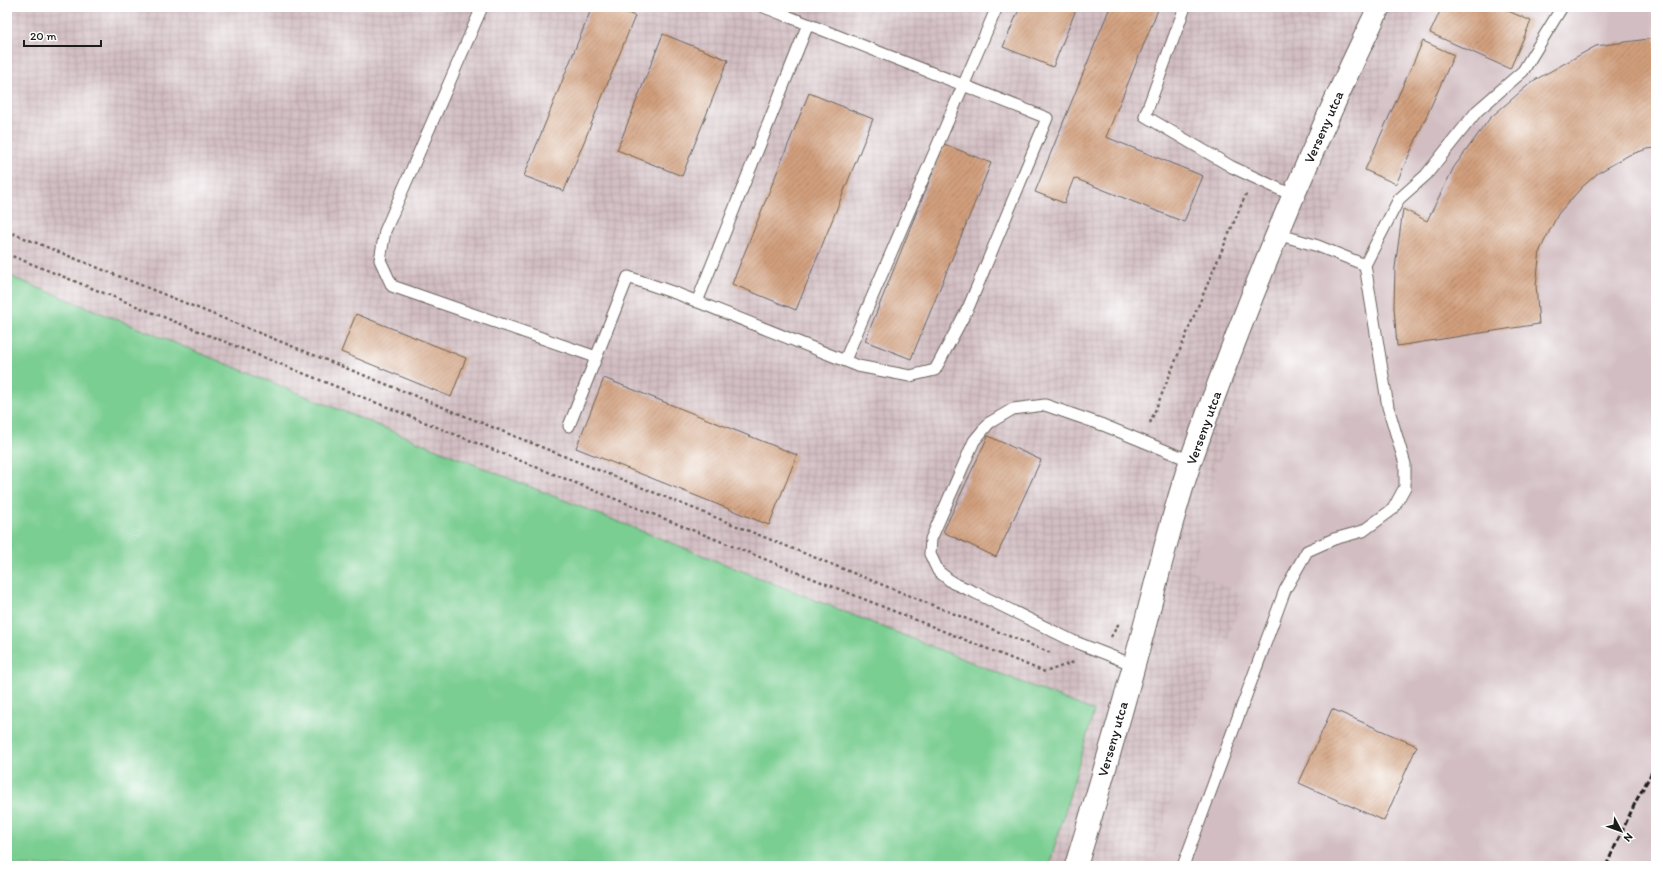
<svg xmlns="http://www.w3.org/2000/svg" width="1663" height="873" font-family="Itim,sans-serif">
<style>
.industrial{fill:url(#industrial-grid)}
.railway{fill:#d2bec2}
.grass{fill:#7ace92;stroke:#4b7557}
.building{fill:url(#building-hatch)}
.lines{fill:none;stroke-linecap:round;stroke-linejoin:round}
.service-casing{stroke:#68625a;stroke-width:13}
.minor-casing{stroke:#68625a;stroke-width:24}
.path{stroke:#68625a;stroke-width:2.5;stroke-dasharray:3 3;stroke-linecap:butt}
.service{stroke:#fff;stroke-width:11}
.minor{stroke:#fff;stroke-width:22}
.rail{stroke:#1c1c1c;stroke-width:3;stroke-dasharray:6 3;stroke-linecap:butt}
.labels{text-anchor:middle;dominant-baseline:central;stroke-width:3.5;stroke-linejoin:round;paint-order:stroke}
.street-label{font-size:14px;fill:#1c1c1c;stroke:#fff}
</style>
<defs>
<pattern id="industrial-grid" width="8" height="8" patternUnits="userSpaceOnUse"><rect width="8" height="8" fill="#d2bec2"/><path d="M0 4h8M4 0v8" fill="none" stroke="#b4a3a6"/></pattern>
<pattern id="building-hatch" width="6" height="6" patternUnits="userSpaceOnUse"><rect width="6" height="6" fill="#d19f7d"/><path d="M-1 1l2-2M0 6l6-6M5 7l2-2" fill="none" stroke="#a98166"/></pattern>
</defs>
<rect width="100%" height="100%" fill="#fff"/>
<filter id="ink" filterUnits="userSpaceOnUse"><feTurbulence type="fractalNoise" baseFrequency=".025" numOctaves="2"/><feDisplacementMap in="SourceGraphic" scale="8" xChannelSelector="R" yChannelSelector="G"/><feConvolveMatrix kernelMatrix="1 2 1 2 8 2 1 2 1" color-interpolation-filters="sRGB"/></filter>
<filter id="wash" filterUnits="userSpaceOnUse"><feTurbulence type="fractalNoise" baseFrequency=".012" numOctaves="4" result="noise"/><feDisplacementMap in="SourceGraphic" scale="16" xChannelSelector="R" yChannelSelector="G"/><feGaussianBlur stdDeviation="0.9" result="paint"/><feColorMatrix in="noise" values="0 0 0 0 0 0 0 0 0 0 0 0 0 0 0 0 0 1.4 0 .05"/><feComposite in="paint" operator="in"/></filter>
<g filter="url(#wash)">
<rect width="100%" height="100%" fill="#f5e4cc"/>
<path class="industrial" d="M7,7h1418l-208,461 27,127 -53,146 -39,125h-103l45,-155 -601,-239 -486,-197z"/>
<path class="railway" d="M1425,7h231v859h-504l39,-125 53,-146 -51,-24 24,-103z"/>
<path class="grass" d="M7,275l486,197 601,239 -45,155h-1042z"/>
<g id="blocks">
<path class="building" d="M592,7h20l23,9 -71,175 -40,-15z
M1020,7h57l-24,60 -50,-20z
M1110,7h49l-53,130 97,39 -19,46 -110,-44 -10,25 -29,-11z
M1442,7h57l32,14 -21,48 -80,-36z
M663,34l65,26 -46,116 -65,-26z
M1656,38v110l-9,1 -18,6 -31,18 -16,14 -24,27 -18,36 -4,35 3,39 -142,22 -3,-39 1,-39 8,-59 24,12 27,-54 36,-49 43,-37 63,-35z
M1423,41l31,14 -58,129 -31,-14z
M809,93l64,26 -77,191 -64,-26z
M944,144l47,19 -80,196 -46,-18z
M356,314l110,44 -15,39 -110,-45z
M604,378l193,77 -28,70 -193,-77z
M988,436l53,24 -45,97 -53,-25z
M1332,709l85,37 -33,75 -85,-38z"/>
</g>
</g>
<g filter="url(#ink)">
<use href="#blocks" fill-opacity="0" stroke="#68625a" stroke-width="1"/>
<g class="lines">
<defs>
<path id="service" d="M482,7l-97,224 -5,29 12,26 204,71
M764,7l18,7
M1185,7l-40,109 87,51 62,29
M1365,265l34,-66 27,-24 51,-64 46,-40 39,-64
M697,302l111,-278
M845,360l152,-353
M569,426l59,-149 50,17 180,72 52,10 25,-6 34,-64 78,-188 -265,-104 3,-7
M1134,665l-61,-24 -99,-49 -21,-9 -15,-12 -8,-17 1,-15 43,-98 15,-18 24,-14 32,-4 58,20 88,36
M1183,866l102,-276 22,-39 27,-12 29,-8 30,-22 12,-22v-23l-17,-57 -23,-142 -47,-19 -41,-12"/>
<path id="minor" d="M1076,866c21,-70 42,-141 61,-212 18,-64 32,-130 54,-194 54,-154 117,-306 188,-453"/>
</defs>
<use href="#service" class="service-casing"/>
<use href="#minor" class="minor-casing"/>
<path class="path" d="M7,231l1044,422
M7,254l1038,418 29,-10
M1150,423l46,-112 50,-117
M1111,637l8,-14"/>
<use href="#service" class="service"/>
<use href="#minor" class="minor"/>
<path class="rail" d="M1606,866l30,-65 20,-36"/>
</g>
</g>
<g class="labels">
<g class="street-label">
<text transform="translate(1324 127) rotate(-66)">Verseny utca</text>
<text transform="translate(1204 428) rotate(-70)">Verseny utca</text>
<text transform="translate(1113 739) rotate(-74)">Verseny utca</text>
</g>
</g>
<rect width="1663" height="873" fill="none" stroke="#fff" stroke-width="24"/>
<g transform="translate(1621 831) rotate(131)" stroke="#ffffff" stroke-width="3" paint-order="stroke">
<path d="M0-3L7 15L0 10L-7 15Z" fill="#1c1c1c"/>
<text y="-6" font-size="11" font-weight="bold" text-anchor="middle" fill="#1c1c1c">N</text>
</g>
<path d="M24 40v6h77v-6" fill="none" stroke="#1c1c1c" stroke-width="2"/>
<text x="30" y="40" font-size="12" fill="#1c1c1c" stroke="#ffffff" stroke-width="3" paint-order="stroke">20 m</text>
</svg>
